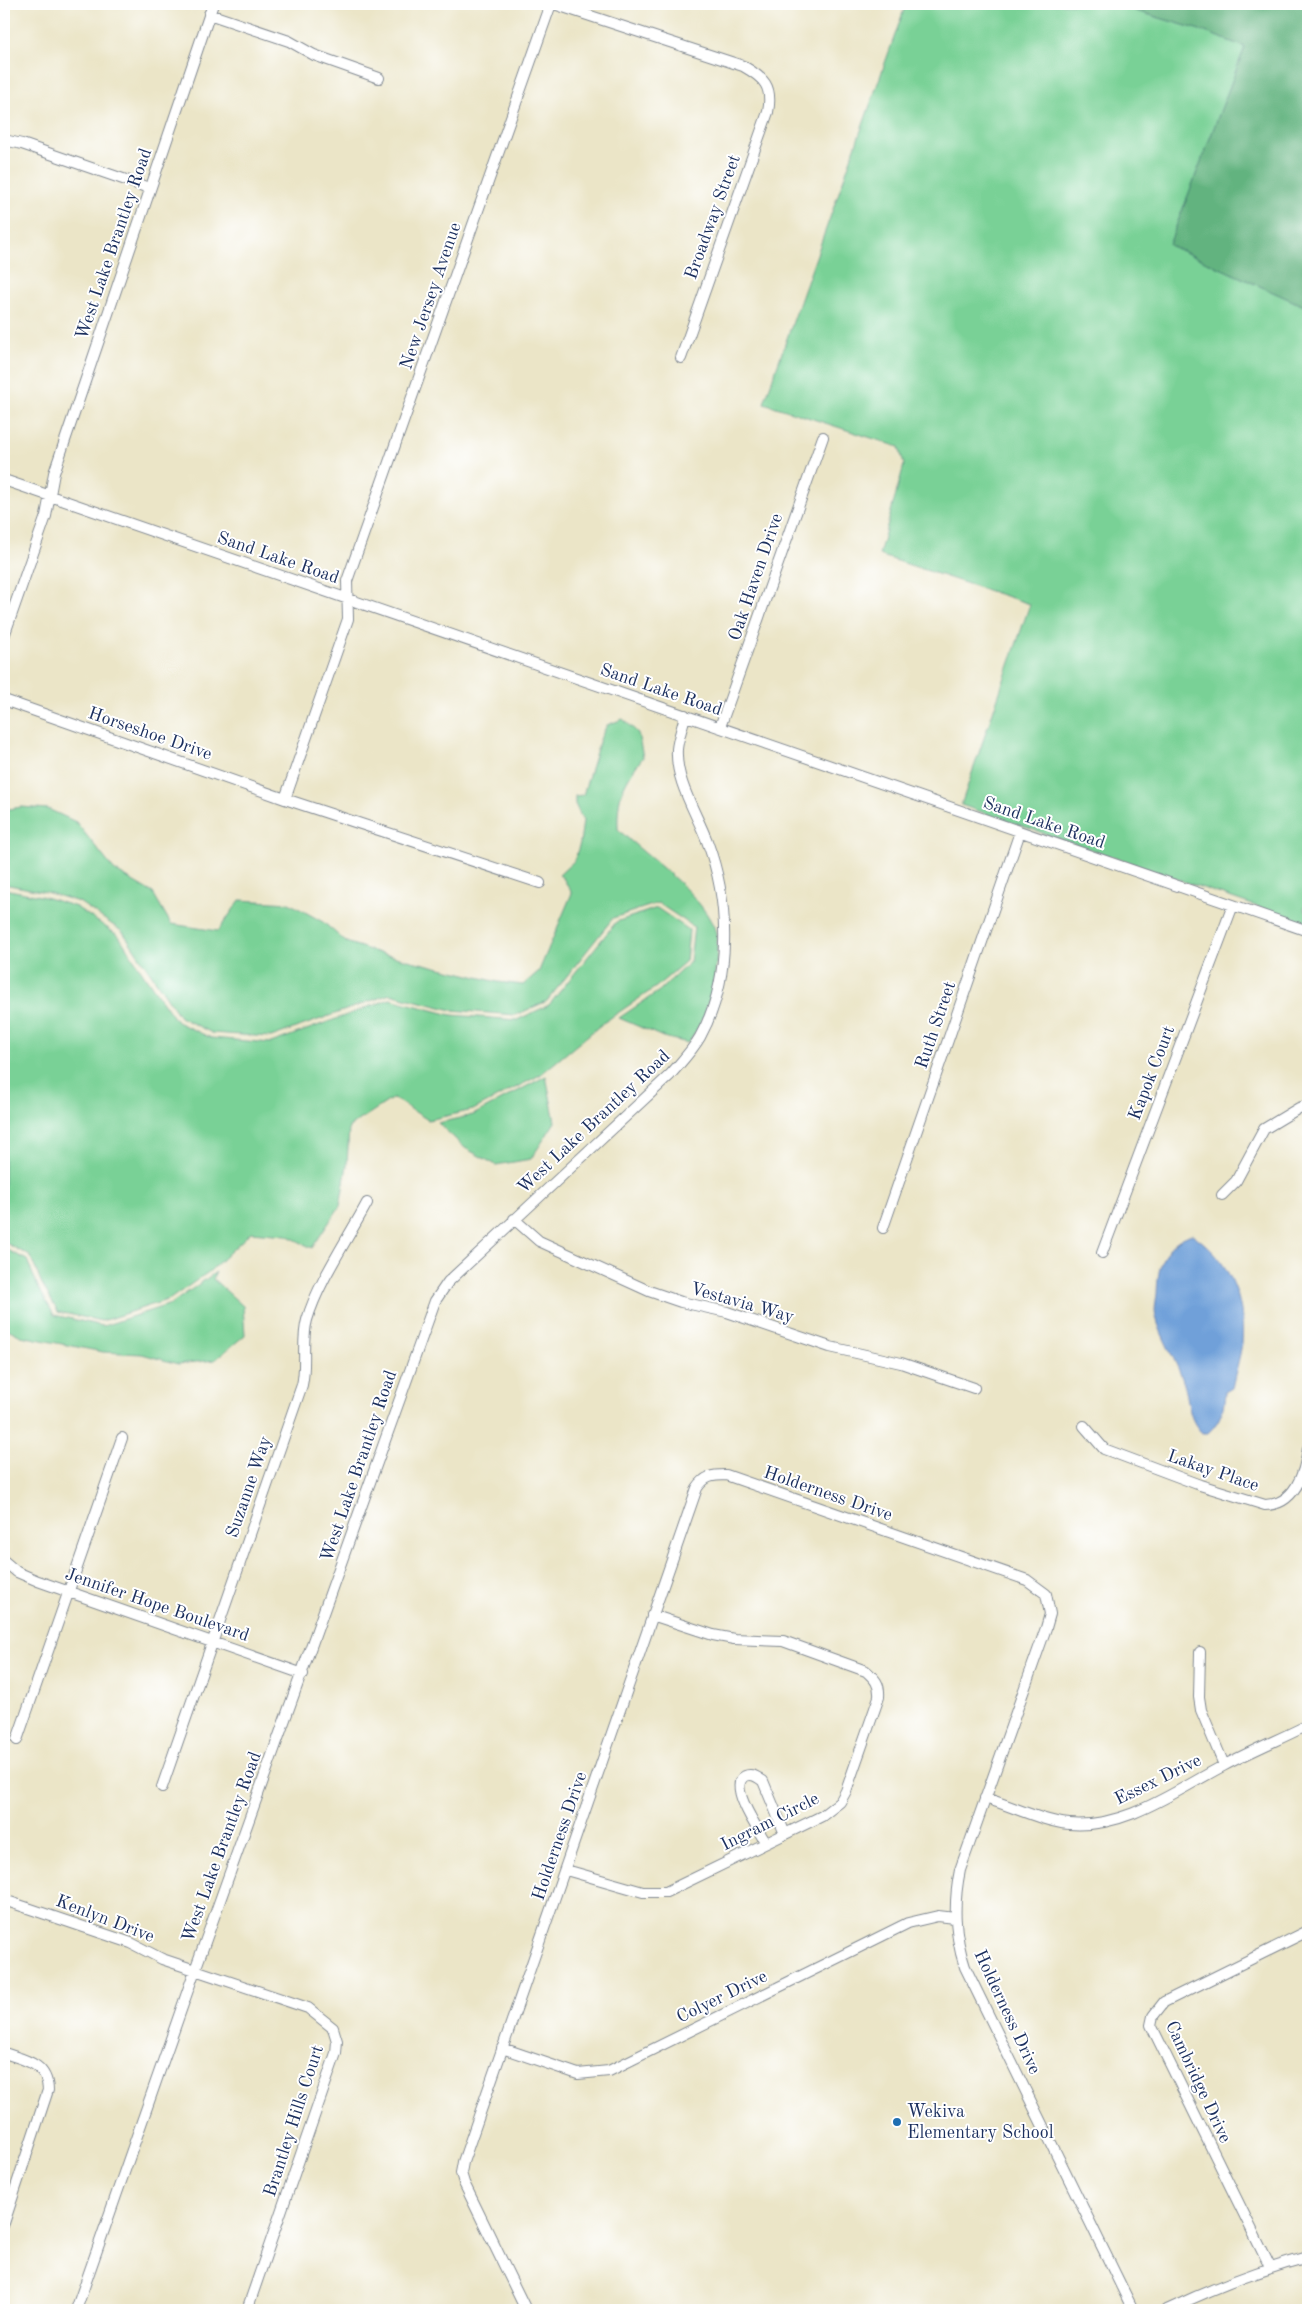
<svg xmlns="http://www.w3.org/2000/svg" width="1312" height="2314" font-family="'Old Standard TT',serif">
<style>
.green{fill:#79d196;stroke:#4a807a}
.forest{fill:#62b37f;stroke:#3e716e}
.water{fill:#6fa0d9;stroke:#45689c}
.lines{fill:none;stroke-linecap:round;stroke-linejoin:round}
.minor-casing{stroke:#838a92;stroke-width:12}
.minor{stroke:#fff;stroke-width:10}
.poi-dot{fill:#1f6fb2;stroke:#fff;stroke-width:2}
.labels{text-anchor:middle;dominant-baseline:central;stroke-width:4;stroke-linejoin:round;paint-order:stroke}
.street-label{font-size:18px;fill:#1b2f5e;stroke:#fff}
.poi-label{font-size:18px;fill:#1b2f5e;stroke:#fff;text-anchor:start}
</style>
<rect width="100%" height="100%" fill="#fff"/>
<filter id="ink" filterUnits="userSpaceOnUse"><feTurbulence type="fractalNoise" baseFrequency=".02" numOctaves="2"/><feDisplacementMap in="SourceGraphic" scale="10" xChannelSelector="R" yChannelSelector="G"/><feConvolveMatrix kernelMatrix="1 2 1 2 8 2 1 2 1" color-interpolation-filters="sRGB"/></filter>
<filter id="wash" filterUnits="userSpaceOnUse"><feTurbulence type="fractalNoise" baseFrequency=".0096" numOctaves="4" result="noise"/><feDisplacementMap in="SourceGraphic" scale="20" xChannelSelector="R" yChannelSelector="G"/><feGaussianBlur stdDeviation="1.12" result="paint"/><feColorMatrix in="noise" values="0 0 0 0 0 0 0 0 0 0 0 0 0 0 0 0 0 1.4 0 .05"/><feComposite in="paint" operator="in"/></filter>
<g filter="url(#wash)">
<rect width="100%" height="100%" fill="#ebe5c7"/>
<path class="green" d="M906,4h207l87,26 45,17 -76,198 135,61 4,-2v591l-4,14 4,5 -3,9 -344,-118 69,-201 -151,-49 25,-90 -5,-18 -135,-44z
M623,719l15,14 5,24c-20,27 -26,38 -25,72 30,30 78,59 96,98 6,13 2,43 -1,57 -4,22 -12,42 -25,59l-25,-6 -44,-19 40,-27 31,-29 4,-35 -36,-24 -45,15 -66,83 -31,14 -64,-5 -62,-16 -119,43 -59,-4 -32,-16 -57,-85 -44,-30 -33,-10 -42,-8v-74l17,-3 27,2 28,13 38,48 39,23 18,31 47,7 22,-31 49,3 34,19 23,20 33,11 119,29 25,3 16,-14 33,-78 -9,-15 -4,-3 15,-14 6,-18 3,-22 -8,-17v-8l8,-1 17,-56 7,-14z
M4,889l41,8 31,10 43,29 27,42 31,44 34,16 60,5 119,-44 61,16 66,5 32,-15 67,-83 41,-14 32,22 -3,31 -30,26 -53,36 -63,52 -67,35 -45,10 -35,-22 -44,29 -2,38 -7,41 -28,42 -26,-13 -35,-3 -41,39 -40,28 -68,22 -44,-9 -16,-28 -12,-28 -26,-14z
M546,1076l9,46 -24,37 -35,6 -31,-17 -27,-25 35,-8z
M4,1248l23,12 11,27 16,28 49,11 68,-22 45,-32 -3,7 30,27 2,29 -30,25 -37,4 -36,-10 -39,-2 -82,-16 -17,-9z"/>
<path class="forest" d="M1113,4h192l3,2v298l-4,2 -135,-61 76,-198 -45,-17z"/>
<path class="water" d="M1192,1234c37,25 54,65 50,109 -2,15 -7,30 -10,45l-7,4c-1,17 -4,29 -17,41h-6c-15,-15 -12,-30 -18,-49 -7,-23 -22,-44 -28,-67 -2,-6 0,-16 1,-23 1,-28 5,-50 35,-60z"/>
</g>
<g filter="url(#ink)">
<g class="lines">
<defs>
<path id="minor" d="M554,4l189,62c21,12 30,20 25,46l-87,246
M209,14l80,27 25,14 65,23
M4,140l18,4 127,44
M4,480l1304,451
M4,636l42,-120 8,-43 159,-469
M4,700l281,99 255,84
M720,727l103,-290
M285,799l63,-180 -1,-38 204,-577
M1222,1195l14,-14 28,-52 35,-21 9,-3
M514,1219l25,22 110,50 32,11 46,10 103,35 71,16 73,25
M883,1228l137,-396
M1102,1253l131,-348
M1084,1426l20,23 96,36 65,20c29,0 40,-31 43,-57
M4,1561l13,11 21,9 265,93
M1200,1652l-1,45 2,13 23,55
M17,1740l105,-302
M162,1787l140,-402c5,-22 -1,-44 5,-65 10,-36 42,-83 60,-117
M985,1798c27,8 56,23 84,26 56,5 106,-33 154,-58 28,-15 57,-27 85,-41
M766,1843c-7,-12 -39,-58 -21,-67 7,-3 12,1 18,5l22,53
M566,1870l77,22h23l156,-76 18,-14 6,-11 33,-94c1,-13 -4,-18 -13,-26l-83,-30 -49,-2 -21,-4 -61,-20
M4,1900l127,43 31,16 33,11 113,38 25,20 4,13 -1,12 -89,257
M502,2048l76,26 31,-3 299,-148 30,-7 17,2
M4,2053c21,7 43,10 44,37l-44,133
M1270,2267l-119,-242 2,-9 11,-14 144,-71
M76,2310l119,-340 240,-669 13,-19 222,-207c10,-12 22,-24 30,-38 32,-58 30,-135 7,-196 -11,-29 -32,-60 -30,-92 1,-11 6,-23 8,-34
M526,2310l-62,-127 -3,-10 2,-11 234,-674c8,-12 15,-13 29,-13l301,105 19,14 4,20 -4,14 -86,242c-7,34 -6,64 5,97l168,343
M1167,2310c46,-22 92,-40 141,-53"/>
</defs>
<use href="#minor" class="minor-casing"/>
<use href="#minor" class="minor"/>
</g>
</g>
<circle class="poi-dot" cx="897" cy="2122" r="5"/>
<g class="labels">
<g class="street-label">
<text transform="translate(713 217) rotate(-70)">Broadway Street</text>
<text transform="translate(114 244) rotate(-71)">West Lake Brantley Road</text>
<text transform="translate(431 296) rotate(-71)">New Jersey Avenue</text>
<text transform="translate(278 558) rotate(19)">Sand Lake Road</text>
<text transform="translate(756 577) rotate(-71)">Oak Haven Drive</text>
<text transform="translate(661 690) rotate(19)">Sand Lake Road</text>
<text transform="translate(150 734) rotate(19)">Horseshoe Drive</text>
<text transform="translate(1044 823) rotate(19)">Sand Lake Road</text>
<text transform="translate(936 1025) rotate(-71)">Ruth Street</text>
<text transform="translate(1152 1073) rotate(-69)">Kapok Court</text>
<text transform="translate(594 1122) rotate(-43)">West Lake Brantley Road</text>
<text transform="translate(742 1303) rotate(16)">Vestavia Way</text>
<text transform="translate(359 1466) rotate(-71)">West Lake Brantley Road</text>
<text transform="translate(1213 1471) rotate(19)">Lakay Place</text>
<text transform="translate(249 1487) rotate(-71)">Suzanne Way</text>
<text transform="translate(828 1494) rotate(19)">Holderness Drive</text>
<text transform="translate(157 1605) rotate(19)">Jennifer Hope Boulevard</text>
<text transform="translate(1158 1780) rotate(-26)">Essex Drive</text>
<text transform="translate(770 1822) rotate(-27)">Ingram Circle</text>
<text transform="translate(560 1836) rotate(-71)">Holderness Drive</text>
<text transform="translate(222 1847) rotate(-70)">West Lake Brantley Road</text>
<text transform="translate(105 1919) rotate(21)">Kenlyn Drive</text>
<text transform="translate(722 1997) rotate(-26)">Colyer Drive</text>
<text transform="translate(1007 2012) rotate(65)">Holderness Drive</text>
<text transform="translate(1198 2082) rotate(65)">Cambridge Drive</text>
<text transform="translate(294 2121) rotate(-72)">Brantley Hills Court</text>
</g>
<g class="poi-label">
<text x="907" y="2112">Wekiva<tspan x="907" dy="21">Elementary School</tspan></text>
</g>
</g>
<rect width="1312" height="2314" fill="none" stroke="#fff" stroke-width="20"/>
</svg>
